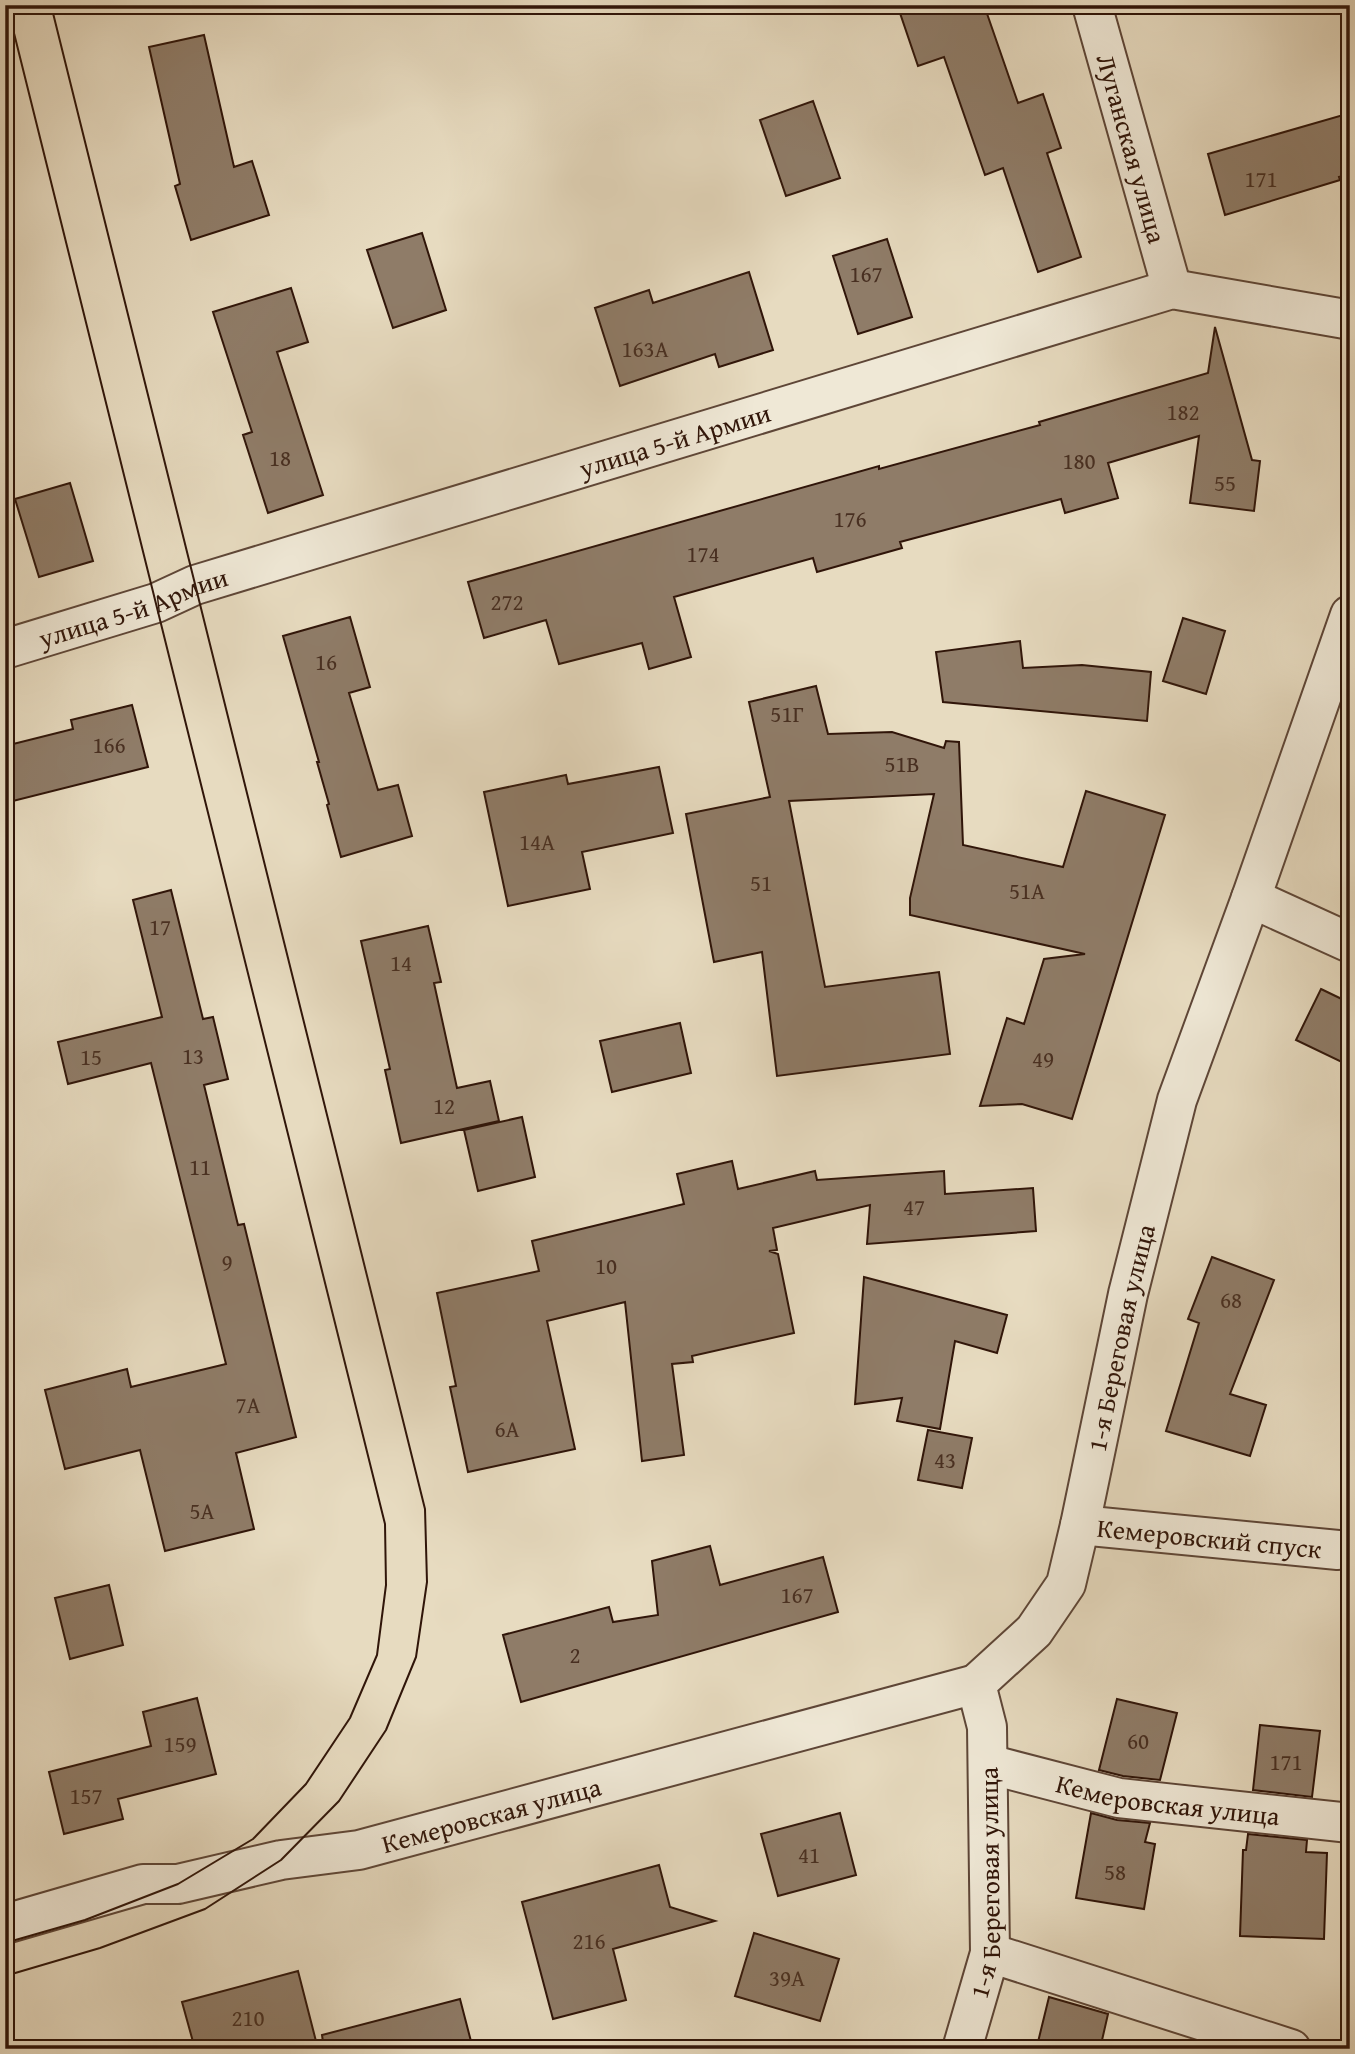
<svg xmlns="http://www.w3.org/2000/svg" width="1355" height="2054" font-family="'Gentium Book Plus',serif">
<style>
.building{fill:#8f7c68;stroke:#301509;stroke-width:2}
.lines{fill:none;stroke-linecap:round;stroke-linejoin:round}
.minor-casing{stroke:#5e4637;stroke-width:42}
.minor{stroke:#efe8d6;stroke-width:38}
.tram{stroke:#301509;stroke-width:2}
.labels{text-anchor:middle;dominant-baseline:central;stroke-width:7;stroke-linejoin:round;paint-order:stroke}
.number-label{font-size:23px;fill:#482f21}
.street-label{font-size:26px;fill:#301509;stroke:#efe8d6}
</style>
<rect width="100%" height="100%" fill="#e7dbc0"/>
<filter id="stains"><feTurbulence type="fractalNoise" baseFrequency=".00286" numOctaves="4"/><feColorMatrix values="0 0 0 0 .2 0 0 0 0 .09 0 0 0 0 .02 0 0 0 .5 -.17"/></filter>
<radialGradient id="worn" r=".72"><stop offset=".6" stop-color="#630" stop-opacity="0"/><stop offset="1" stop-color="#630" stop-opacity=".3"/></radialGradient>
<path class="building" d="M922,5h62l34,98 25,-9 18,54 -14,5 34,104 -43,15 -35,-104 -18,7 -41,-118 -26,9 -18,-53z
M204,35l30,132 18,-6 17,54 -78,25 -16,-54 5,-2 -31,-137z
M813,101l27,77 -54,18 -26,-76z
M1350,113v61l-11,3 1,3 -115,35 -17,-61z
M422,233l24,77 -53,18 -26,-78z
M887,239l25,78 -54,17 -25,-78z
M749,272l24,78 -54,17 -4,-13 -95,32 -25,-78 54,-18 4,13z
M291,288l17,54 -31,10 46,143 -55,18 -25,-78 9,-3 -39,-120z
M1215,327l37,133 8,1 -6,50 -64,-8 9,-67 -91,27 10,35 -53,15 -4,-14 -161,43 2,6 -85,24 -4,-14 -139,39 17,60 -42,12 -7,-26 -83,21 -13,-44 -62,18 -16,-56 411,-116v3l161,-44 -1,-3 169,-49z
M70,483l23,78 -54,16 -24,-78z
M350,617l20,70 -21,6 29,97 20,-5 14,51 -71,21 -14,-52 2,-1 -12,-42h2l-36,-126z
M1183,618l42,13 -19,63 -43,-13z
M1020,641l3,27 59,-3 69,7 -4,49 -204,-19 -7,-50z
M816,686l12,48 64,-2 52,16 2,-7 13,1 4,103 100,22 23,-76 79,24 -93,304 -50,-15 -42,2 27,-88 17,6 20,-65 41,-5 -175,-39v-17l24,-104 -145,7 36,186 114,-15 11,82 -173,22 -15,-124 -48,10 -28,-148 84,-17 -21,-95z
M132,705l16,62 -143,36v-57l68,-17 -2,-9z
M659,767l14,66 -91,19 8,37 -82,17 -24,-114 82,-17 2,9z
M171,890l32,129 10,-2 15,62 -24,6 34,140 6,-1 52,213 -60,16 18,76 -89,22 -25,-101 -75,19 -20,-79 82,-21 4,18 95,-23 -75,-301 -83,21 -10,-42 104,-25 -29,-117z
M428,926l13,56 -7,1 23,105 33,-7 9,40 -98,22 -16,-73 5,-1 -29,-128z
M1321,989l29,14v63l-54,-26z
M680,1023l11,50 -79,19 -12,-51z
M522,1117l13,60 -57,14 -14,-61z
M732,1161l6,28 77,-18 2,9 127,-9 1,23 88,-6 3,43 -169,13 3,-39 -97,23 4,22 -8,1 9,3 16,79 -102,23 1,6 -21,2 12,91 -42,6 -17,-159 -78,19 28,128 -107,23 -18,-85 6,-1 -19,-93 102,-22 -7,-30 152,-37 -7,-30z
M1212,1257l62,23 -44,114 36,11 -16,51 -84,-25 33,-108 -11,-4z
M864,1277l143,38 -10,38 -42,-12 -15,88 -43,-8 5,-23 -47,6z
M928,1430l44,8 -10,50 -44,-8z
M710,1546l10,39 103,-28 15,55 -317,90 -18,-67 106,-28 4,15 45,-7 -6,-54z
M109,1585l14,60 -53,14 -15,-61z
M197,1698l19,76 -98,25 5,20 -59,15 -15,-62 102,-26 -8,-34z
M1117,1699l60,14 -17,67 -37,-4 -24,-6z
M1260,1725l60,6 -8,66 -59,-7z
M840,1813l16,62 -78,21 -17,-62z
M1091,1813l26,7 33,3 -5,19 10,2 -11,65 -68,-11z
M1248,1834l59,6 -1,12 21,1 -3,86 -84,-3 3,-86h3z
M659,1865l11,42 45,14 -102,28 13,51 -73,19 -31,-117z
M754,1933l85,26 -19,62 -85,-25z
M298,1971l20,78h-123l-13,-47z
M1049,1997l59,17 -8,35h-34l-28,-7z
M460,1999l13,50h-149l-2,-14z"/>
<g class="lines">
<defs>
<g id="minor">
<path id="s1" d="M1092,5l80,284"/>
<path id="s2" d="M5,649l151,-46 39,-18 977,-296 173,30 5,-2"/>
<path d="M1251,898l99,45"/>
<path id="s3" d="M1080,1525l258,25"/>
<path id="s4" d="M988,1764l131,34 231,25"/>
<path id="s5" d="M5,1924l138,-40h35l103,-24 78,-10 617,-166"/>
<path d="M990,1953l301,96"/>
<path id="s6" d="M962,2049l28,-96 -3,-226 -11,-43 58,-53 32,-47 14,-59 48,-231 49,-194 74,-202 99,-283"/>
</g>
</defs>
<use href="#minor" class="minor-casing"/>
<use href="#minor" class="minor"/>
<path class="tram" d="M5,1943l80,-23 93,-36 75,-45 53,-55 44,-66 27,-63 9,-70 -1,-61 -378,-1519
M5,1976l95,-28 105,-39 76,-49 58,-59 47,-71 30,-73 11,-75 -2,-73 -374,-1504"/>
</g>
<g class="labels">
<g class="number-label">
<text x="1261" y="178">171</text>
<text x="866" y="273">167</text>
<text x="645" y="348">163А</text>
<text x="1183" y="411">182</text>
<text x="280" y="457">18</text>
<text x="1079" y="460">180</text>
<text x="1225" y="482">55</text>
<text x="850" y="518">176</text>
<text x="703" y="553">174</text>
<text x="507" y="601">272</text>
<text x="326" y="661">16</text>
<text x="787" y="713">51Г</text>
<text x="109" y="744">166</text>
<text x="902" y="763">51В</text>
<text x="537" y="841">14А</text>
<text x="761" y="882">51</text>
<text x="1027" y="890">51А</text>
<text x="160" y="926">17</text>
<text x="401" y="962">14</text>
<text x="193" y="1055">13</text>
<text x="91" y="1056">15</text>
<text x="1043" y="1058">49</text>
<text x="444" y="1105">12</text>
<text x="200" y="1166">11</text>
<text x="914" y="1206">47</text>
<text x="227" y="1261">9</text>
<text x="606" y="1265">10</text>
<text x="1231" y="1299">68</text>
<text x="248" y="1404">7А</text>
<text x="507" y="1428">6А</text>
<text x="945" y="1459">43</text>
<text x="202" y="1510">5А</text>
<text x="797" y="1594">167</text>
<text x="575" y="1654">2</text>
<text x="1138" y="1740">60</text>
<text x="180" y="1743">159</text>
<text x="1286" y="1761">171</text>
<text x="86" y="1795">157</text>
<text x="809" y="1854">41</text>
<text x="1115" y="1871">58</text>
<text x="589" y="1940">216</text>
<text x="787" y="1977">39А</text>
<text x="248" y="2017">210</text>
</g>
<g class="street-label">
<text stroke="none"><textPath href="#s1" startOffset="149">Луганская улица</textPath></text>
<text stroke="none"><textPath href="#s2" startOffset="702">улица 5-й Армии</textPath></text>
<text stroke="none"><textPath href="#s2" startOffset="135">улица 5-й Армии</textPath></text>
<text stroke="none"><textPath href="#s6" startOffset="758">1-я Береговая улица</textPath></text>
<text stroke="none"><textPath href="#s3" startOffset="130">Кемеровский спуск</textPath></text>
<text stroke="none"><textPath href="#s4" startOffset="184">Кемеровская улица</textPath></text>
<text stroke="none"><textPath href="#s5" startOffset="500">Кемеровская улица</textPath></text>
<text stroke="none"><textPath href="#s6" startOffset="170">1-я Береговая улица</textPath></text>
</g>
</g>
<rect width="1355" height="2054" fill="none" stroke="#e7dbc0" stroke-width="28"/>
<rect x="7" y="7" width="1341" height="2040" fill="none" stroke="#301509" stroke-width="3.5"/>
<rect x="14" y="14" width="1327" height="2026" fill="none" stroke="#301509" stroke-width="2"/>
<rect width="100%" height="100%" filter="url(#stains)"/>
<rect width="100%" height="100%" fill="url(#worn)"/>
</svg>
